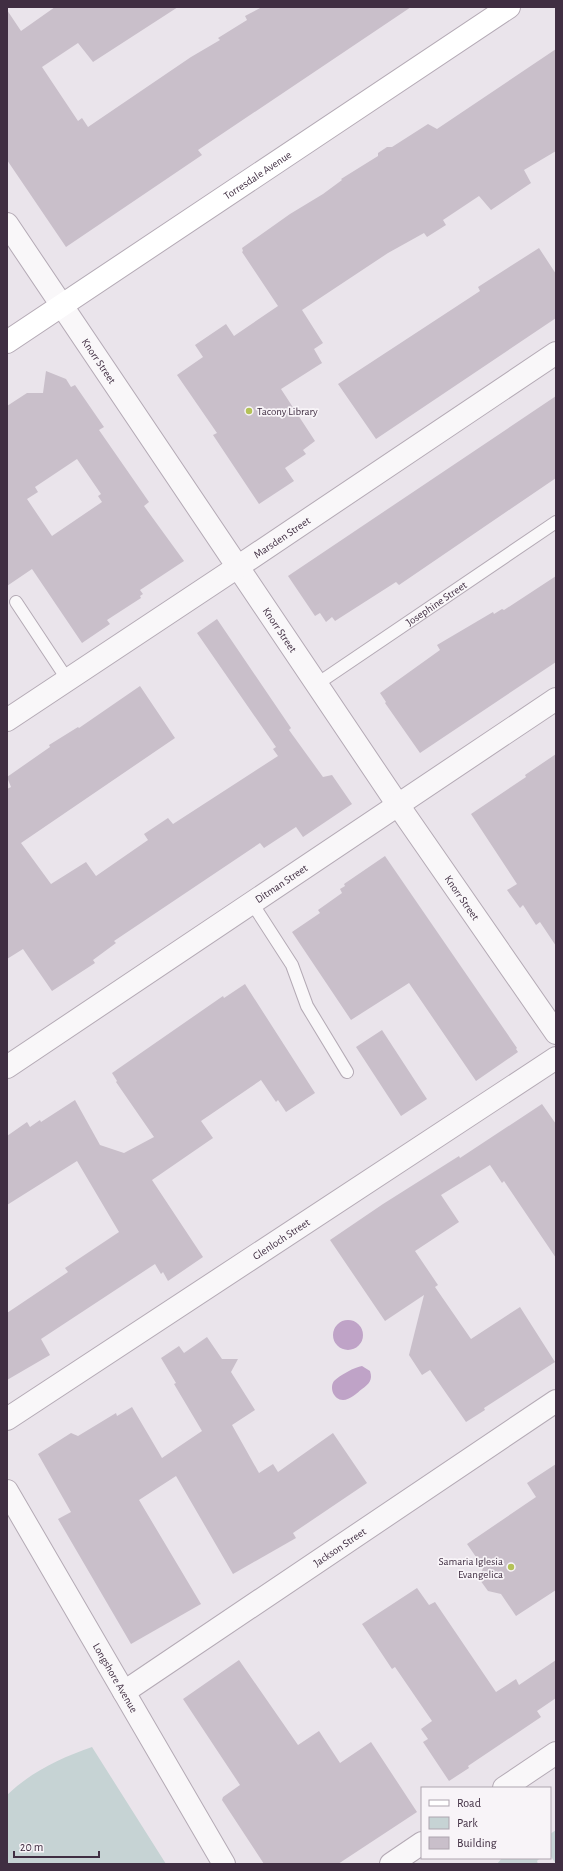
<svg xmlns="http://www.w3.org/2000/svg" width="563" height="1871" font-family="'Alegreya Sans',sans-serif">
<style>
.green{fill:#c6d3d4}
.water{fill:#bfa3c7}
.building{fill:#c9bfca;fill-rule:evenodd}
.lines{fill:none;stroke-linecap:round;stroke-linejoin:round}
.lane-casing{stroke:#b4aab5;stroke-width:14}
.street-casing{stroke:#b4aab5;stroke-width:24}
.secondary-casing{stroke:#b4aab5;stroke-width:24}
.lane{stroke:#f9f7f9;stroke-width:12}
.street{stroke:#f9f7f9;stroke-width:22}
.secondary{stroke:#fff;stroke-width:22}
.poi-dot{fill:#b4c258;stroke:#f8f4f8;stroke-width:1.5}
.labels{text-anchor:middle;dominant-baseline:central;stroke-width:3.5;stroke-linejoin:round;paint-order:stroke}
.street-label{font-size:11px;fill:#402e42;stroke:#f8f4f8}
.poi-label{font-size:11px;fill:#402e42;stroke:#f8f4f8;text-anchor:start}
</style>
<rect width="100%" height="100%" fill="#eae4eb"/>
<path class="green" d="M92,1747l74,117h-159v-69c24,-23 53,-37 85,-48z
M556,1830v34l-6,-9v-21z
M502,1858h38l-3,3 1,3h-41z"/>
<path class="water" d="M333 1335a15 15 0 1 1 30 0a15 15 0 1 1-30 0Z
M362,1366l8,5c3,9 -1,13 -8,18 -5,4 -12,11 -19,11 -9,0 -14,-12 -9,-19 6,-6 21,-14 28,-15z"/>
<path class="building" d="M55,7h123l-85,55 -15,-19 -36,24 36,54 4,-3 6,9 103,-70 29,-17 -2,-2 29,-18 -2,-4 17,-9h149l-213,143 4,5 -136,92 -59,-87v-150l14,21z
M556,49v102l-32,19 7,13 -40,27 -12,-14 -36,24 3,5 -19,12 -3,-4 -36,20 -86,57 21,33 -9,6 8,14 -41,26 34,52 -12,9 3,4 -21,14 9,13 -35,23 -46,-69 4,-2 -40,-58 26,-18 -8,-12 31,-21 8,12 44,-30 -36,-54 1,-1 -1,-3 48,-34 33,-20 19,-14 -1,-1 37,-23v-3l9,-6h5l36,-23 9,5z
M539,248l17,26v44l-180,121 -38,-55 142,-93 -2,-4z
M46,371l20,8 5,8 4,-2 29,42 -5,3 50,72 -5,4 40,55 -44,29 3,4 -3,2 1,2 -34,22 3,4 -28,19 -50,-74 -25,17v-180l20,-13h16zM77,459l24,35 -3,2 4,6 -50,34 -25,-37 11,-7 -3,-5z
M556,396v82l-157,107 -3,-3 -61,39 -3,-4 -6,5 -6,-9 -5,3 -27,-40z
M556,576v86l-136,91 -35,-50 1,-1 -6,-9 60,-43 -3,-5 56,-33 1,2 8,-5 2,1z
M217,619l74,109 -2,2 34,47 9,-2 20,29 -49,33 -7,-10 -32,21 -4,-5 -146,98 2,2 -23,17 2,3 -43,28 -29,-42 -16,10v-170l4,-2 -4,-10 43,-30 -1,-2 29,-18 1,1 61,-42 35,52 -154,105 30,41 35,-22 10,14 52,-36 -4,-6 24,-16 5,6 105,-68 -5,-7 3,-2 -79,-114z
M556,754v192l-16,-24 -4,3 -13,-20 -3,3 -13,-18 10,-6 -46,-70 55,-37 -1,-2z
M385,856l132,192 -1,1 2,3 -42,29 -67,-98 -58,37 -59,-88 28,-19 -2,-3 24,-17 -2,-4 5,-3 -1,-2z
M245,984l70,109 -29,19 -8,-12 -2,2 -15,-22 -60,41 12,17 -61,42 51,77 -35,24 -5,-9 -2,2 -6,-10 -114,75 9,16 -43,25v-67l61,-41 -3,-4 54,-36 -42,-71 -70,44v-69l20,-14 3,5 10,-7 1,2 34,-22 25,45 24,8 30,-16 -38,-55 1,-1 -5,-8 111,-77 1,2z
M382,1030l45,69 -26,17 -45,-69z
M542,1104l14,20v134l-52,-77 -2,2 -12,-18 -49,30 18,27 -44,29 23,34 -3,2 36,52 49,-32 35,55 -71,46 1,2 -19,12 -36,-52 -8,5 -13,-20 15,-60 -39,26 -55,-81 53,-36 76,-48 1,2z
M207,1337l15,22h16l-7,13 24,38 -23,15 27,48 14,-9 5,8 55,-39 34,50 -74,50 3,5 -63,36 -57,-98 -37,24 62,104 -70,40 -73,-125 13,-7 -33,-58 33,-21 7,3 38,-23 1,3 15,-9 30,51 40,-27 -28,-47 2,-1 -15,-25 18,-12 5,7z
M556,1464v126l-40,26 -15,-22 -13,-3 -8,-11 3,-13 -16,-23 69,-47 -9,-14z
M417,1588l12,17 6,-3 61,90 20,-13 3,6 37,-25v38l-19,13 4,6 -73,49 1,2 -20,13 -26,-39 5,-3 -7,-10 11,-8 -37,-54 -3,2 -30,-45z
M239,1660l59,85 21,-14 21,32 31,-21 46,70 -79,52h-74l-42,-64 1,-3 17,-12 -57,-86z"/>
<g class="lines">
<defs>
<g id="lane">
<path d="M16,602l51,77"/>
<path id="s1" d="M317,684l239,-162"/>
<path d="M252,903l40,62 15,41 40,66"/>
</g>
<g id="street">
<path id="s2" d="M7,224l391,581 158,228"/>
<path id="s3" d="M7,720l232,-154 317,-213"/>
<path id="s4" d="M7,1067l549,-368"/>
<path id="s5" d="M7,1419l549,-361"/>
<path id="s6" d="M7,1491l217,373"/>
<path id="s7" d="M124,1692l432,-291"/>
<path d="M504,1788l52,-35"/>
<path d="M391,1864l31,-21"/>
</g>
<g id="secondary">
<path id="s8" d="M7,342l502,-335"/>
</g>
</defs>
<use href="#lane" class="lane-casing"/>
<use href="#street" class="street-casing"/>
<use href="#secondary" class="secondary-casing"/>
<use href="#lane" class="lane"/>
<use href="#street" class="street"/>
<use href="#secondary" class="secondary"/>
</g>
<g class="poi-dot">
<circle cx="249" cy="411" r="4"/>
<circle cx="511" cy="1567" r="4"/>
</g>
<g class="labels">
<g class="street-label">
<text stroke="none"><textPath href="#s8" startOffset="301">Torresdale Avenue</textPath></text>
<text stroke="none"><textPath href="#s2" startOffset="165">Knorr Street</textPath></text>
<text stroke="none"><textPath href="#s3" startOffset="330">Marsden Street</textPath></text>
<text stroke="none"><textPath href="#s1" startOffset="144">Josephine Street</textPath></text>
<text stroke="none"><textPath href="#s2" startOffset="489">Knorr Street</textPath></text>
<text stroke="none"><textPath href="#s4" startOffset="330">Ditman Street</textPath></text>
<text stroke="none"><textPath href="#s2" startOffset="813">Knorr Street</textPath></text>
<text stroke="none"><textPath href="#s5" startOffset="328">Glenloch Street</textPath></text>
<text stroke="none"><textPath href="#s7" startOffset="260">Jackson Street</textPath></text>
<text stroke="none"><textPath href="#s6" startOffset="216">Longshore Avenue</textPath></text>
</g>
<g class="poi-label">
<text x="257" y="411">Tacony Library</text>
<text x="503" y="1561" text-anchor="end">Samaria Iglesia<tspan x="503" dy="13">Evangelica</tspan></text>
</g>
</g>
<rect width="563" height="1871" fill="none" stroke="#402e42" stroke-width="16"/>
<rect x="421" y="1787" width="130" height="72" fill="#f8f4f8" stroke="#aea5af"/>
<rect x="429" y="1800" width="20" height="6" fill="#ffffff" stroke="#aea5af"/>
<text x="457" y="1807" font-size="12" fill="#402e42">Road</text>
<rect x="429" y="1817" width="20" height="12" fill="#c6d3d4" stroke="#aea5af"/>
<text x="457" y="1827" font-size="12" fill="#402e42">Park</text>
<rect x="429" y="1837" width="20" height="12" fill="#c9bfca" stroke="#aea5af"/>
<text x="457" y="1847" font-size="12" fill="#402e42">Building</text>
<path d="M14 1851v6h85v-6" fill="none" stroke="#402e42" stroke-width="2"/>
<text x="20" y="1851" font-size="12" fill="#402e42" stroke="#f8f4f8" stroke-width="3" paint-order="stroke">20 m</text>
</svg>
